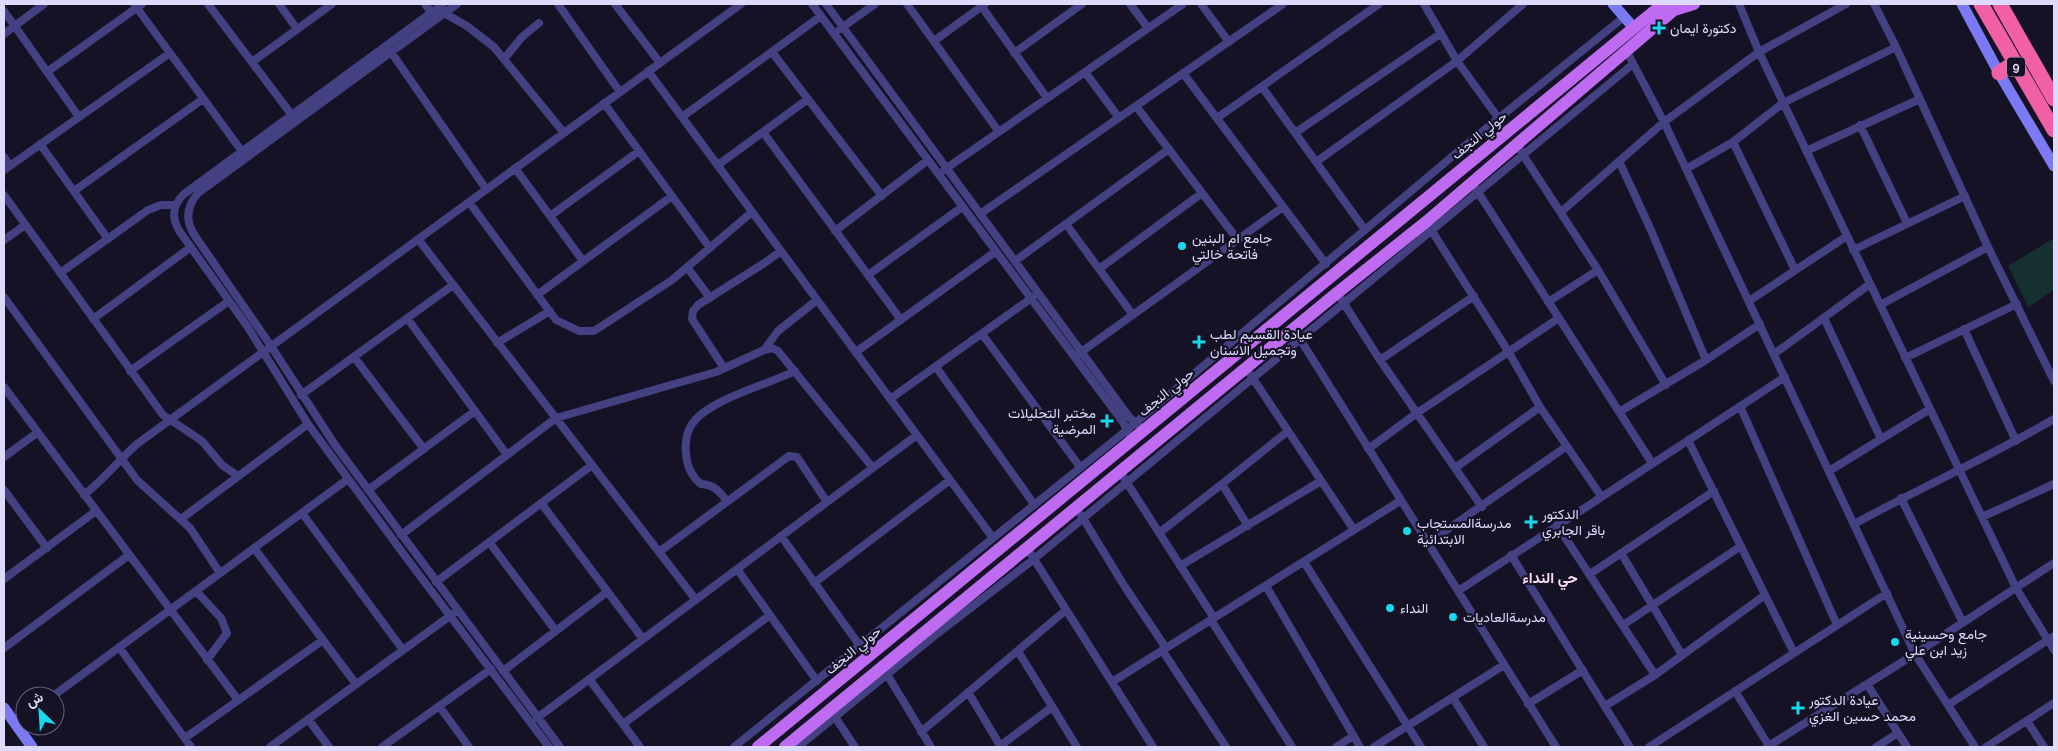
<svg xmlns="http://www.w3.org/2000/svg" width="2058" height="751" font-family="Raleway,Vazirmatn,sans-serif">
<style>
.green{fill:#15302f}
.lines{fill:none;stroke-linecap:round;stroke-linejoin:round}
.street{stroke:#434181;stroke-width:8}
.secondary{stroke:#7b7af4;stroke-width:11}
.primary{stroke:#be6bf2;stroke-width:12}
.highway{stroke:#f160a7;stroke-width:15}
.poi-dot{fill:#17d9eb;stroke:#151226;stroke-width:2}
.labels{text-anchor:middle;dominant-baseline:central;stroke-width:4.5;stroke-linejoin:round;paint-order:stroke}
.shield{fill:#151226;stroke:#a29ebc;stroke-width:1}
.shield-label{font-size:12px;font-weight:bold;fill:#dedafc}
.poi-label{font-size:14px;fill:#dedafc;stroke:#151226;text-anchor:start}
.street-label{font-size:14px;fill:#dedafc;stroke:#151226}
.neighbourhood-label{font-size:15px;font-weight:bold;fill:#fcdcf1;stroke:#151226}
</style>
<rect width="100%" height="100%" fill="#151226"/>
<path class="green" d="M2054,238v52l-26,17 -20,-41z"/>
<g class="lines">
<path class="street" d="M134,4l107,146
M208,4l83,110
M279,4l18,25
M425,4l9,12
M443,4l-259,190c-12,12 -13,24 -4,38l67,94 61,98 97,132 144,191
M457,4l-259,189c-12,14 -13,28 -3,43l76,110 64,99 225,302
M558,4l62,88
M615,4l45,59
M812,4l311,418 5,11
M826,4l304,414 8,7
M907,4l92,128
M1130,4l18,24
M1201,4l28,38
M1424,4l33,57 42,58
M1739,4l20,48 257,536 38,62
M1874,4l22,43 92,200 66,134
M982,7l65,91
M442,10l2,3 23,13 27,21 70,86
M4,11l75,106
M840,29l35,-25
M4,34l40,-30
M934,41l51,-37
M1626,50l38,72 251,532 60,93
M391,52l95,137
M772,52l110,144
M1014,53l68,-49
M504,59l18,-22 17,-14
M252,62l80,-58
M648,71l345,467
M47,72l95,-68
M1085,72l34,46
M1183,73l143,191
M1262,87l103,143
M604,103l106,145
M1136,106l101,133
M682,117l139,-101
M1217,118l162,-114
M1860,125l47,98
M763,132l138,188
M1295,133l145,-99
M1733,142l62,128
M40,144l68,95
M1516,144l82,126 68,115
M1806,151l114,-52
M4,157l6,9
M1619,161l31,67 56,132
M1316,162l141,-101 66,-57
M718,165l90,-66
M515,168l68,93
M1686,169l47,-27 50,-39 113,-56
M4,170l166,-117
M944,170l239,-166
M1476,189l176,274
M74,191l129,-92
M4,195l159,220 39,26 20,24 16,11
M469,202l87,118 23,11h15l78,-51 80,-68
M1561,212l103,-90 95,-70 87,-48
M980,214l303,-210
M550,216l89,-65
M1066,224l67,91
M1430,228l78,123 32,56 61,89
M835,231l93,-71
M418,239l278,361
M4,240l21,-15
M1853,250l112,-54
M1015,261l154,-112
M687,267l23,31
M1099,269l103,-76
M60,273l88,-63 13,-5h15
M868,275l94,-68
M537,295l135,-99
M4,297l133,183 53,48 30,45
M1341,299l39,61 102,147
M1749,301l98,-65
M1548,302l50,-32
M1880,305l108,-58
M407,318l100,137
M1824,318l57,121
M93,319l98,-72
M1964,329l52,112
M982,334l98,133
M1298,336l258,411
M497,343l53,-32
M764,350l14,-19 39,-31
M856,352l139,-100
M1774,354l96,-70
M1077,355l206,-148
M354,357l70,92
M1905,358l112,-54
M1380,360l94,-64
M936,367l98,137
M724,368l-32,-49 1,-8 5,-6 65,-41 18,-13
M130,371l99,-70
M1250,374l104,156
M4,387l234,313
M301,395l152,-110
M890,399l143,-102
M1740,406l97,219
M1619,412l87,-52 54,-36
M1688,440l106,213
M1368,449l49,-36 142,-95
M4,457l34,-25
M1455,468l85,-61
M1829,471l101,-62
M1120,472l94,146
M4,490l43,58
M368,490l107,-79
M84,495c20,-16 35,-35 53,-51l604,-440
M1901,498l62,125
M727,501c-8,-10 -12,-16 -26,-17 -9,-7 -14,-18 -15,-30 -1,-10 0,-21 6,-30 17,-25 75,-39 103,-53
M541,503l102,136
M302,513l101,137
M1081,515l44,72 41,61
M1982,517l72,-33
M181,519l127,-95
M1854,524c66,-36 135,-67 200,-105
M1557,525l98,150
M1248,526l-26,-42 66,-53
M1159,533l63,-49
M401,535l155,-117 160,-46 48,-22 8,-2 6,3 95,117
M781,536l79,110
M489,542l67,89
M1428,543l139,-97
M254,548l102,136
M1027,548l126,199
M659,552l130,-96 8,1 30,45
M1621,553l61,102
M1511,555l119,192
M1304,562l117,185
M1180,566l141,-85
M737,569l80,112
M1590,574l124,-83
M4,579l92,-68
M436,582l156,-117
M814,583l136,-103
M1266,586l94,161
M196,591l25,27 6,15 -20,27
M1458,591l327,-214
M1211,620l81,127
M1623,625l118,-79
M119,647l72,100
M4,648l125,-93
M1162,650l64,97
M1018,651l59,96
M503,671l104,-79
M885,671l46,76
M589,679l51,68
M1112,682l288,-181
M1867,684l40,63
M1735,691l34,55
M968,692l33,55
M53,696l295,-217
M1453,698l31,49
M1528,704l55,-34
M1948,705l106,-69
M439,706l30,41
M1605,706l50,-31 110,-80
M835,717l20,30
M537,718l380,-283
M308,719l21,28
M2027,721l17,26
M15,724l10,-7
M623,724l147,-109
M921,732l145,-122
M185,738l138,-98
M1000,746l52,-39
M270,747l184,-134
M382,747l109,-78
M734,747l393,-317 346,-291 151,-122
M798,747l140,-114 96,-74 599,-495
M1336,747l17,-11
M1374,747l130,-82
M1649,747l238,-154
M1767,747l148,-93 139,-91
M1876,747l22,-14
M1986,747l68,-44"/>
<path class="secondary" d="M1613,4l20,23
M1962,4l37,69 55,93
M4,708l28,39"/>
<path class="primary" d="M1669,4l5,6 20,-6
M758,747l905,-743
M785,747l552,-454 89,-71 248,-212"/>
<path class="highway" d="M1981,4l73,126
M2000,4l54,95
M1999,73l15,-10"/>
</g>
<g class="poi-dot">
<path d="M1656.5 20.5h5v5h5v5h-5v5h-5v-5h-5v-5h5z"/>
<circle cx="1182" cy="246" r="5"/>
<path d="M1196.5 334.5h5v5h5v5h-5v5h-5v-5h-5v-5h5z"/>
<path d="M1104.5 413.5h5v5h5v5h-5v5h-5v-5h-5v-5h5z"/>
<path d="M1528.5 514.5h5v5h5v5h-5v5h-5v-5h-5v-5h5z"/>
<circle cx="1407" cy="531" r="5"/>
<circle cx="1390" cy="608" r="5"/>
<circle cx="1453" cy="617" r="5"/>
<circle cx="1895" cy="642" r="5"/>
<path d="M1795.5 700.5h5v5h5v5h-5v5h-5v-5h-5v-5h5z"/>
</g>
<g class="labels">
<rect class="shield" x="2007" y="57.5" width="18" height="19" rx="4"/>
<g class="shield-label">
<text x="2016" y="67">9</text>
</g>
<g class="poi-label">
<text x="1670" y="28">دكتورة ايمان</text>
<text x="1192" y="238">جامع ام البنين<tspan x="1192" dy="16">فاتحة خالتي</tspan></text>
<text x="1210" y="334">عيادة القسيم لطب<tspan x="1210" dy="16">وتجميل الاسنان</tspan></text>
<text x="1096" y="413" text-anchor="end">مختبر التحليلات<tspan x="1096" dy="16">المرضية</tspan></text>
<text x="1542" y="514">الدكتور<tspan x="1542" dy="16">باقر الجابري</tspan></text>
<text x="1417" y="523">مدرسةالمستجاب<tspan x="1417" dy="16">الابتدائية</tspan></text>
<text x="1400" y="608">النداء</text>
<text x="1463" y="617">مدرسةالعاديات</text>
<text x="1905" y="634">جامع وحسينية<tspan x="1905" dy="16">زيد ابن علي</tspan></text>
<text x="1809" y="700">عيادة الدكتور<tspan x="1809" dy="16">محمد حسين الغزي</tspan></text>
</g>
<g class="street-label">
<text transform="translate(1479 135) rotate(-39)">حولي النجف</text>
<text transform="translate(1166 392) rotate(-39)">حولي النجف</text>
<text transform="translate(853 650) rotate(-39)">حولي النجف</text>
</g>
<g class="neighbourhood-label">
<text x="1550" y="578">حي النداء</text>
</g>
</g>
<rect width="2058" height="751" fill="none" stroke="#dedafc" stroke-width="10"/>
<g transform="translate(40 711) rotate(335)"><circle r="24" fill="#151226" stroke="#65627c"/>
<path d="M0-4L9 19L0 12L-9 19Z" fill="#17d9eb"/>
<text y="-8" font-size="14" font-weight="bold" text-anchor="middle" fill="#dedafc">ش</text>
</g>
</svg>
